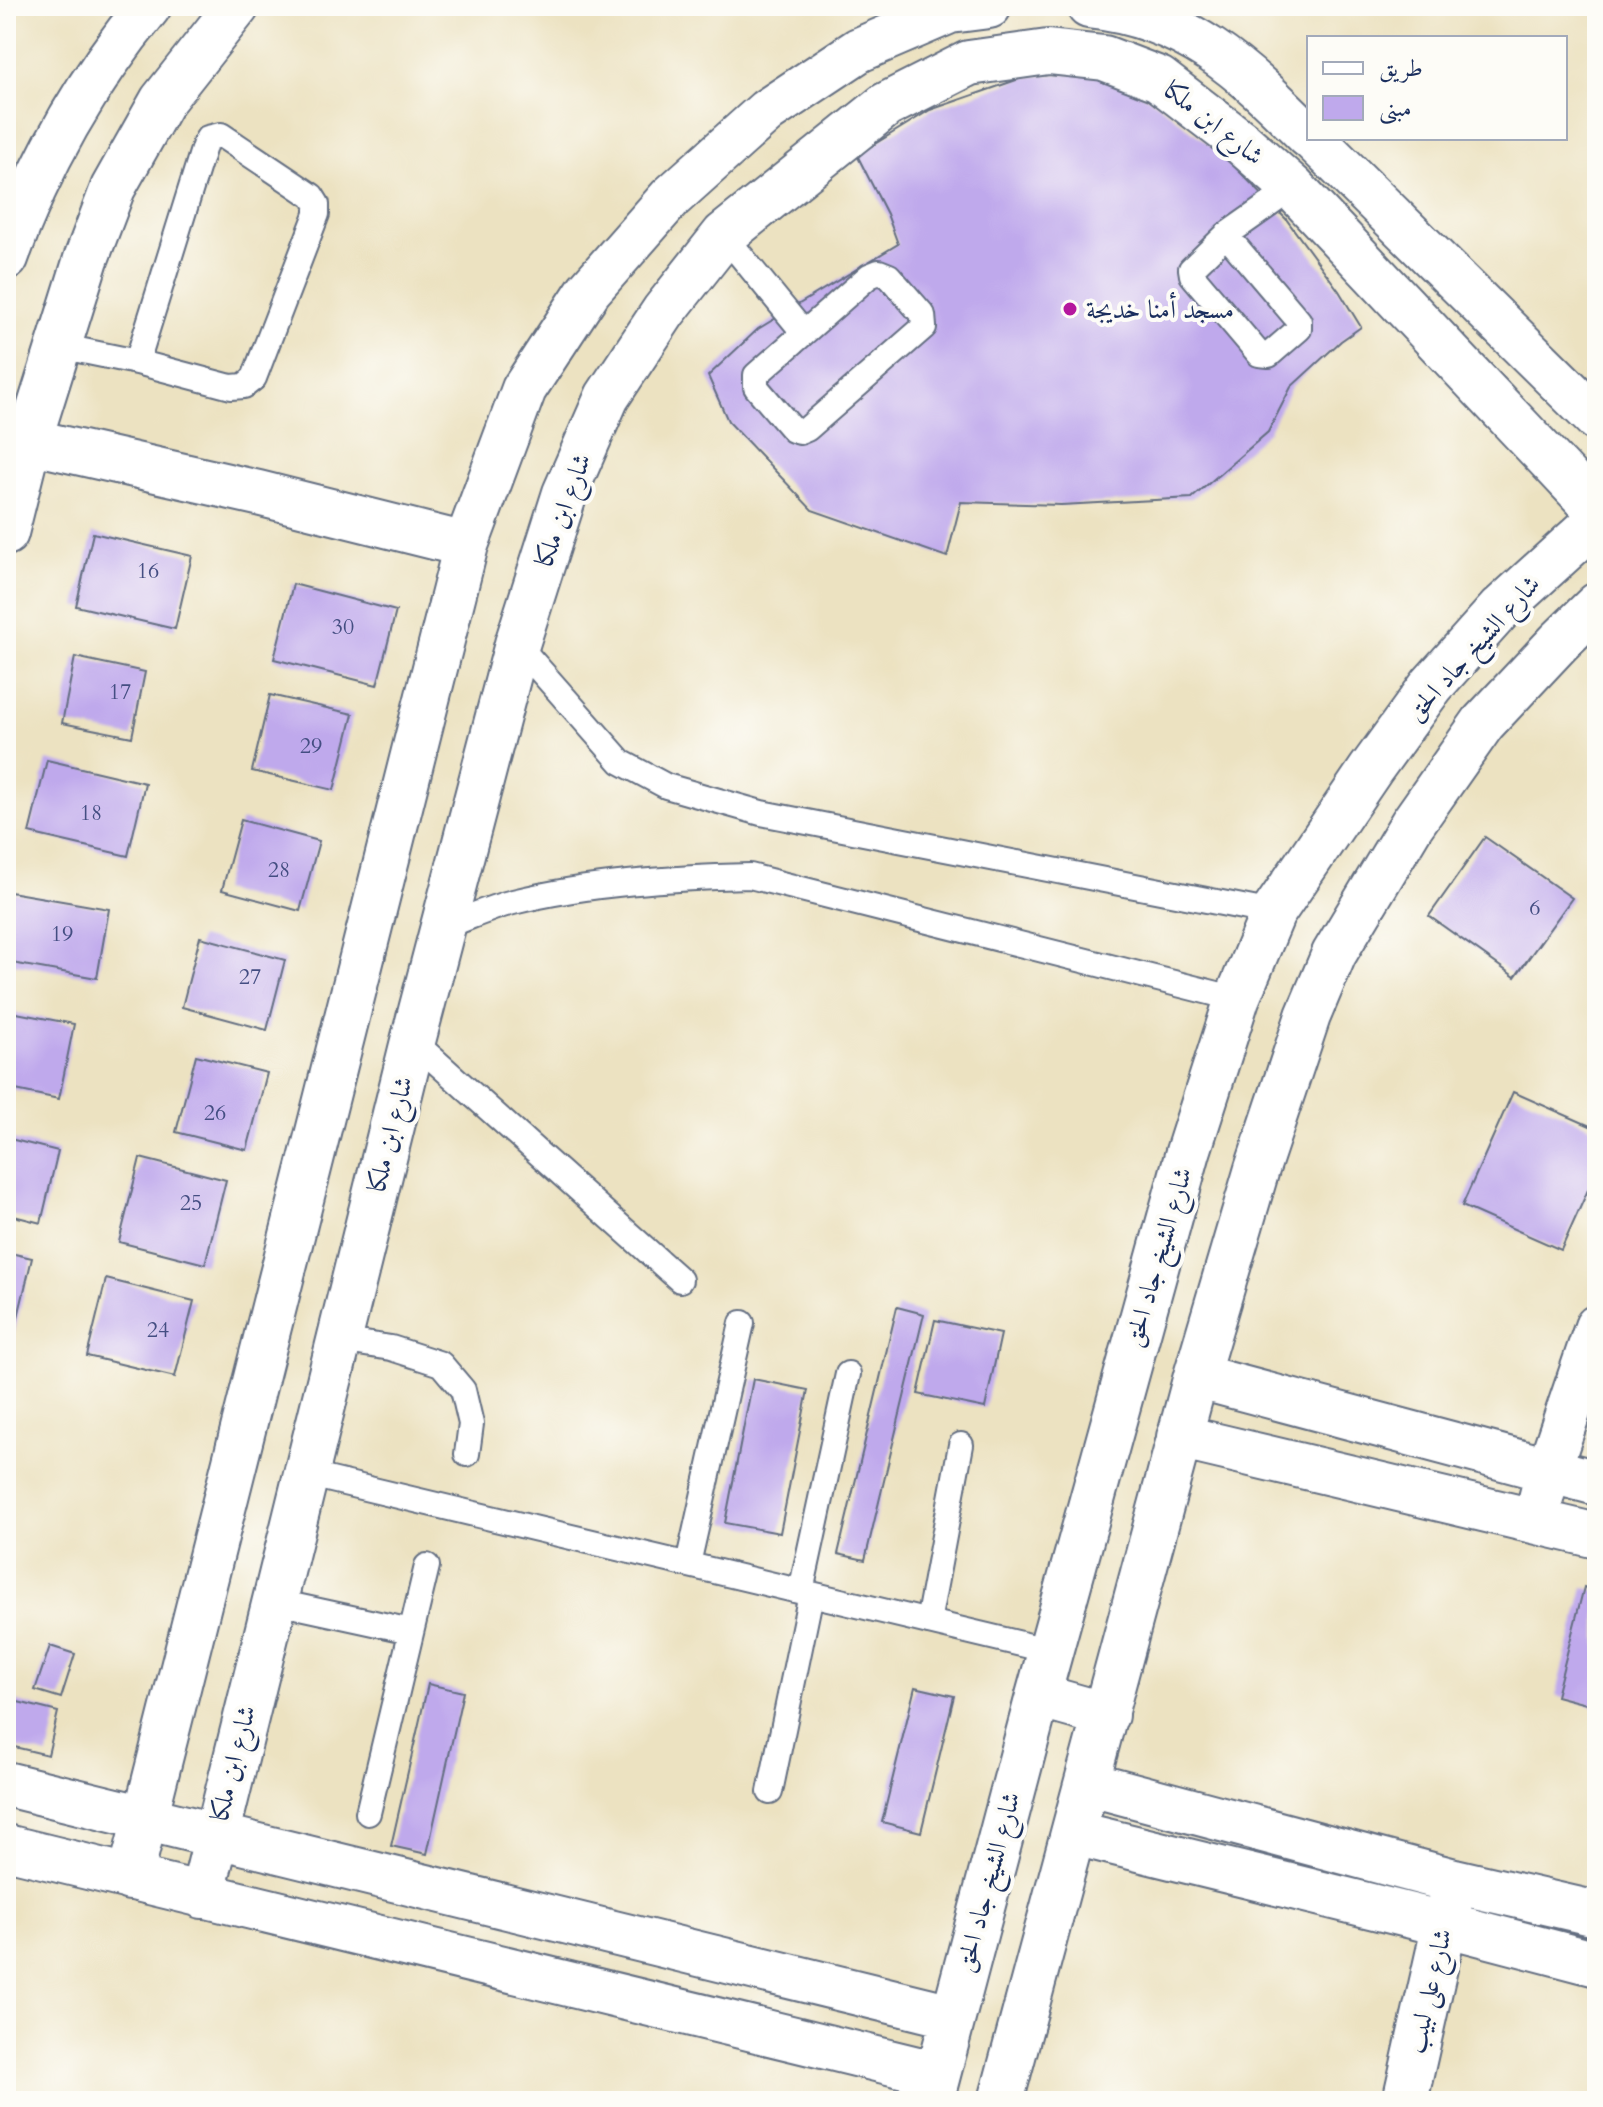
<svg xmlns="http://www.w3.org/2000/svg" width="1603" height="2107" font-family="Cardo,Amiri,serif">
<style>
.building{fill:#bfa9ec}
.lines{fill:none;stroke-linecap:round;stroke-linejoin:round}
.service-casing{stroke:#646e81;stroke-width:28}
.minor-casing{stroke:#646e81;stroke-width:48}
.tertiary-casing{stroke:#646e81;stroke-width:48}
.primary-casing{stroke:#646e81;stroke-width:48}
.service{stroke:#fff;stroke-width:24}
.minor{stroke:#fff;stroke-width:44}
.tertiary{stroke:#fff;stroke-width:44}
.primary{stroke:#fff;stroke-width:44}
.poi-dot{fill:#b5179e;stroke:#fdfcf7;stroke-width:3}
.labels{text-anchor:middle;dominant-baseline:central;stroke-width:8;stroke-linejoin:round;paint-order:stroke}
.number-label{font-size:22px;fill:#444e82}
.street-label{font-size:26px;fill:#1b2f5e;stroke:#fdfcf7}
.poi-label{font-size:26px;fill:#1b2f5e;stroke:#fdfcf7;text-anchor:start}
</style>
<rect width="100%" height="100%" fill="#fdfcf7"/>
<filter id="ink" filterUnits="userSpaceOnUse"><feTurbulence type="fractalNoise" baseFrequency=".0125" numOctaves="2"/><feDisplacementMap in="SourceGraphic" scale="16" xChannelSelector="R" yChannelSelector="G"/><feConvolveMatrix kernelMatrix="1 2 1 2 8 2 1 2 1" color-interpolation-filters="sRGB"/></filter>
<filter id="wash" filterUnits="userSpaceOnUse"><feTurbulence type="fractalNoise" baseFrequency=".006" numOctaves="4" result="noise"/><feDisplacementMap in="SourceGraphic" scale="32" xChannelSelector="R" yChannelSelector="G"/><feGaussianBlur stdDeviation="1.8" result="paint"/><feColorMatrix in="noise" values="0 0 0 0 0 0 0 0 0 0 0 0 0 0 0 0 0 1.4 0 .05"/><feComposite in="paint" operator="in"/></filter>
<g filter="url(#wash)">
<rect width="100%" height="100%" fill="#ece2c1"/>
<g id="blocks">
<path class="building" d="M1096,71l58,30 73,58 59,60 53,72 22,36 -20,14 -50,46 -23,45 -76,66 -131,7 -100,-3 -14,55 -135,-47 -84,-89 -20,-45 50,-47 140,-85 -11,-30 -30,-59 73,-45 95,-33z
M93,533l99,23 -17,73 -99,-23z
M293,584l103,27 -19,74 -103,-26z
M75,657l70,15 -13,65 -70,-14z
M270,695l83,19 -19,76 -82,-19z
M47,760l98,23 -17,73 -99,-23z
M241,820l78,21 -19,70 -78,-21z
M1485,837l87,61 -57,79 -86,-61z
M10,892l99,17 -12,69 -91,-16v-44z
M200,937l85,23 -18,70 -85,-23z
M6,1011l68,13 -15,75 -53,-11z
M196,1055l71,18 -20,77 -71,-18z
M1513,1092l84,37v41l-36,80 -99,-44z
M6,1138l52,13 -17,72 -35,-9z
M140,1158l86,22 -21,84 -86,-22z
M6,1252l26,6 -18,76 -8,-1z
M106,1279l88,22 -19,76 -88,-21z
M897,1307l27,7 -59,246 -27,-6z
M935,1320l66,14 -16,74 -67,-14z
M753,1379l55,11 -28,143 -55,-10z
M1584,1587l13,4v116l-41,-11z
M50,1646l25,8 -14,44 -26,-8z
M428,1684l35,8 -36,162 -36,-8z
M915,1687l39,9 -33,136 -39,-10z
M6,1699l52,13 -10,43 -42,-10z"/>
</g>
</g>
<g filter="url(#ink)">
<use href="#blocks" fill-opacity="0" stroke="#646e81" stroke-width="2"/>
<g class="lines">
<defs>
<path id="service" d="M724,235l80,98
M1226,235l73,86v8l-30,26 -10,-1 -67,-79 -1,-6 35,-34 67,-47
M879,272l10,4 34,39 1,12 -117,102 -7,3 -7,-2 -37,-43v-12l113,-99z
M59,346l78,16 94,25 13,-1 10,-8 63,-164v-10l-5,-8 -91,-61 -13,3 -3,5 -68,219
M517,644l104,118 45,24 95,27 512,100
M443,927c23,-8 46,-19 70,-25 76,-19 159,-24 237,-26l487,123
M413,1041l267,239
M339,1340l52,8 50,16 22,26 8,34 -4,30
M306,1474l745,177
M688,1564l54,-241
M801,1591l47,-217
M273,1601l138,30
M928,1622l33,-177
M770,1792l41,-198
M368,1813l59,-247"/>
<path id="minor" d="M1089,6c98,10 153,63 220,130
M1312,138l285,281
M29,441l229,52 208,52
M1196,1376l401,107
M1179,1437l418,99
M1541,1499l7,-28 49,-144
M1038,1696l68,19
M1087,1783l367,98 143,33
M6,1784l946,232
M1074,1833l370,91 153,40
M6,1847l932,227
M130,1878l336,-1333 58,-156 65,-99 81,-92 97,-87 92,-61 91,-39 39,-5
M202,1896l211,-855 104,-397 48,-151 42,-96 57,-86 60,-76 162,-130 83,-42 79,-11 56,6 55,21 82,63 52,46 304,322
M931,2101l107,-405 150,-544 49,-153 36,-86 98,-144 61,-84 68,-76 97,-88
M1001,2101l195,-725 61,-207 51,-153 26,-62 78,-130 71,-101 76,-81 38,-37
M1405,2101l46,-204"/>
<path id="tertiary" d="M6,533l23,-92 57,-182 27,-71 49,-87 75,-95"/>
<path id="primary" d="M6,258c33,-93 80,-176 143,-252"/>
</defs>
<use href="#service" class="service-casing"/>
<use href="#minor" class="minor-casing"/>
<use href="#tertiary" class="tertiary-casing"/>
<use href="#primary" class="primary-casing"/>
<use href="#service" class="service"/>
<use href="#minor" class="minor"/>
<use href="#tertiary" class="tertiary"/>
<use href="#primary" class="primary"/>
</g>
</g>
<circle class="poi-dot" cx="1070" cy="309" r="8"/>
<g class="labels">
<g class="number-label">
<text x="148" y="571">16</text>
<text x="343" y="627">30</text>
<text x="120" y="692">17</text>
<text x="311" y="746">29</text>
<text x="91" y="813">18</text>
<text x="279" y="870">28</text>
<text x="1535" y="908">6</text>
<text x="62" y="934">19</text>
<text x="250" y="977">27</text>
<text x="215" y="1113">26</text>
<text x="191" y="1203">25</text>
<text x="158" y="1330">24</text>
</g>
<g class="street-label">
<text transform="translate(1214 123) rotate(38)">شارع ابن ملكا</text>
<text transform="translate(563 510) rotate(-70)">شارع ابن ملكا</text>
<text transform="translate(1473 648) rotate(-48)">شارع الشيخ جاد الحق</text>
<text transform="translate(390 1134) rotate(-76)">شارع ابن ملكا</text>
<text transform="translate(1158 1257) rotate(-74)">شارع الشيخ جاد الحق</text>
<text transform="translate(233 1763) rotate(-76)">شارع ابن ملكا</text>
<text transform="translate(988 1882) rotate(-75)">شارع الشيخ جاد الحق</text>
<text transform="translate(1429 1991) rotate(-77)">شارع على لبيب</text>
</g>
<g class="poi-label">
<text x="1086" y="309">مسجد أمنا خديجة</text>
</g>
</g>
<rect width="1603" height="2107" fill="none" stroke="#fdfcf7" stroke-width="32"/>
<rect x="1307" y="36" width="260" height="104" fill="#fdfcf7" stroke="#a3aaba" stroke-width="2"/>
<rect x="1323" y="62" width="40" height="12" fill="#ffffff" stroke="#a3aaba" stroke-width="2"/>
<text x="1379" y="76" font-size="24" fill="#1b2f5e">طريق</text>
<rect x="1323" y="96" width="40" height="24" fill="#bfa9ec" stroke="#a3aaba" stroke-width="2"/>
<text x="1379" y="116" font-size="24" fill="#1b2f5e">مبنى</text>
</svg>
